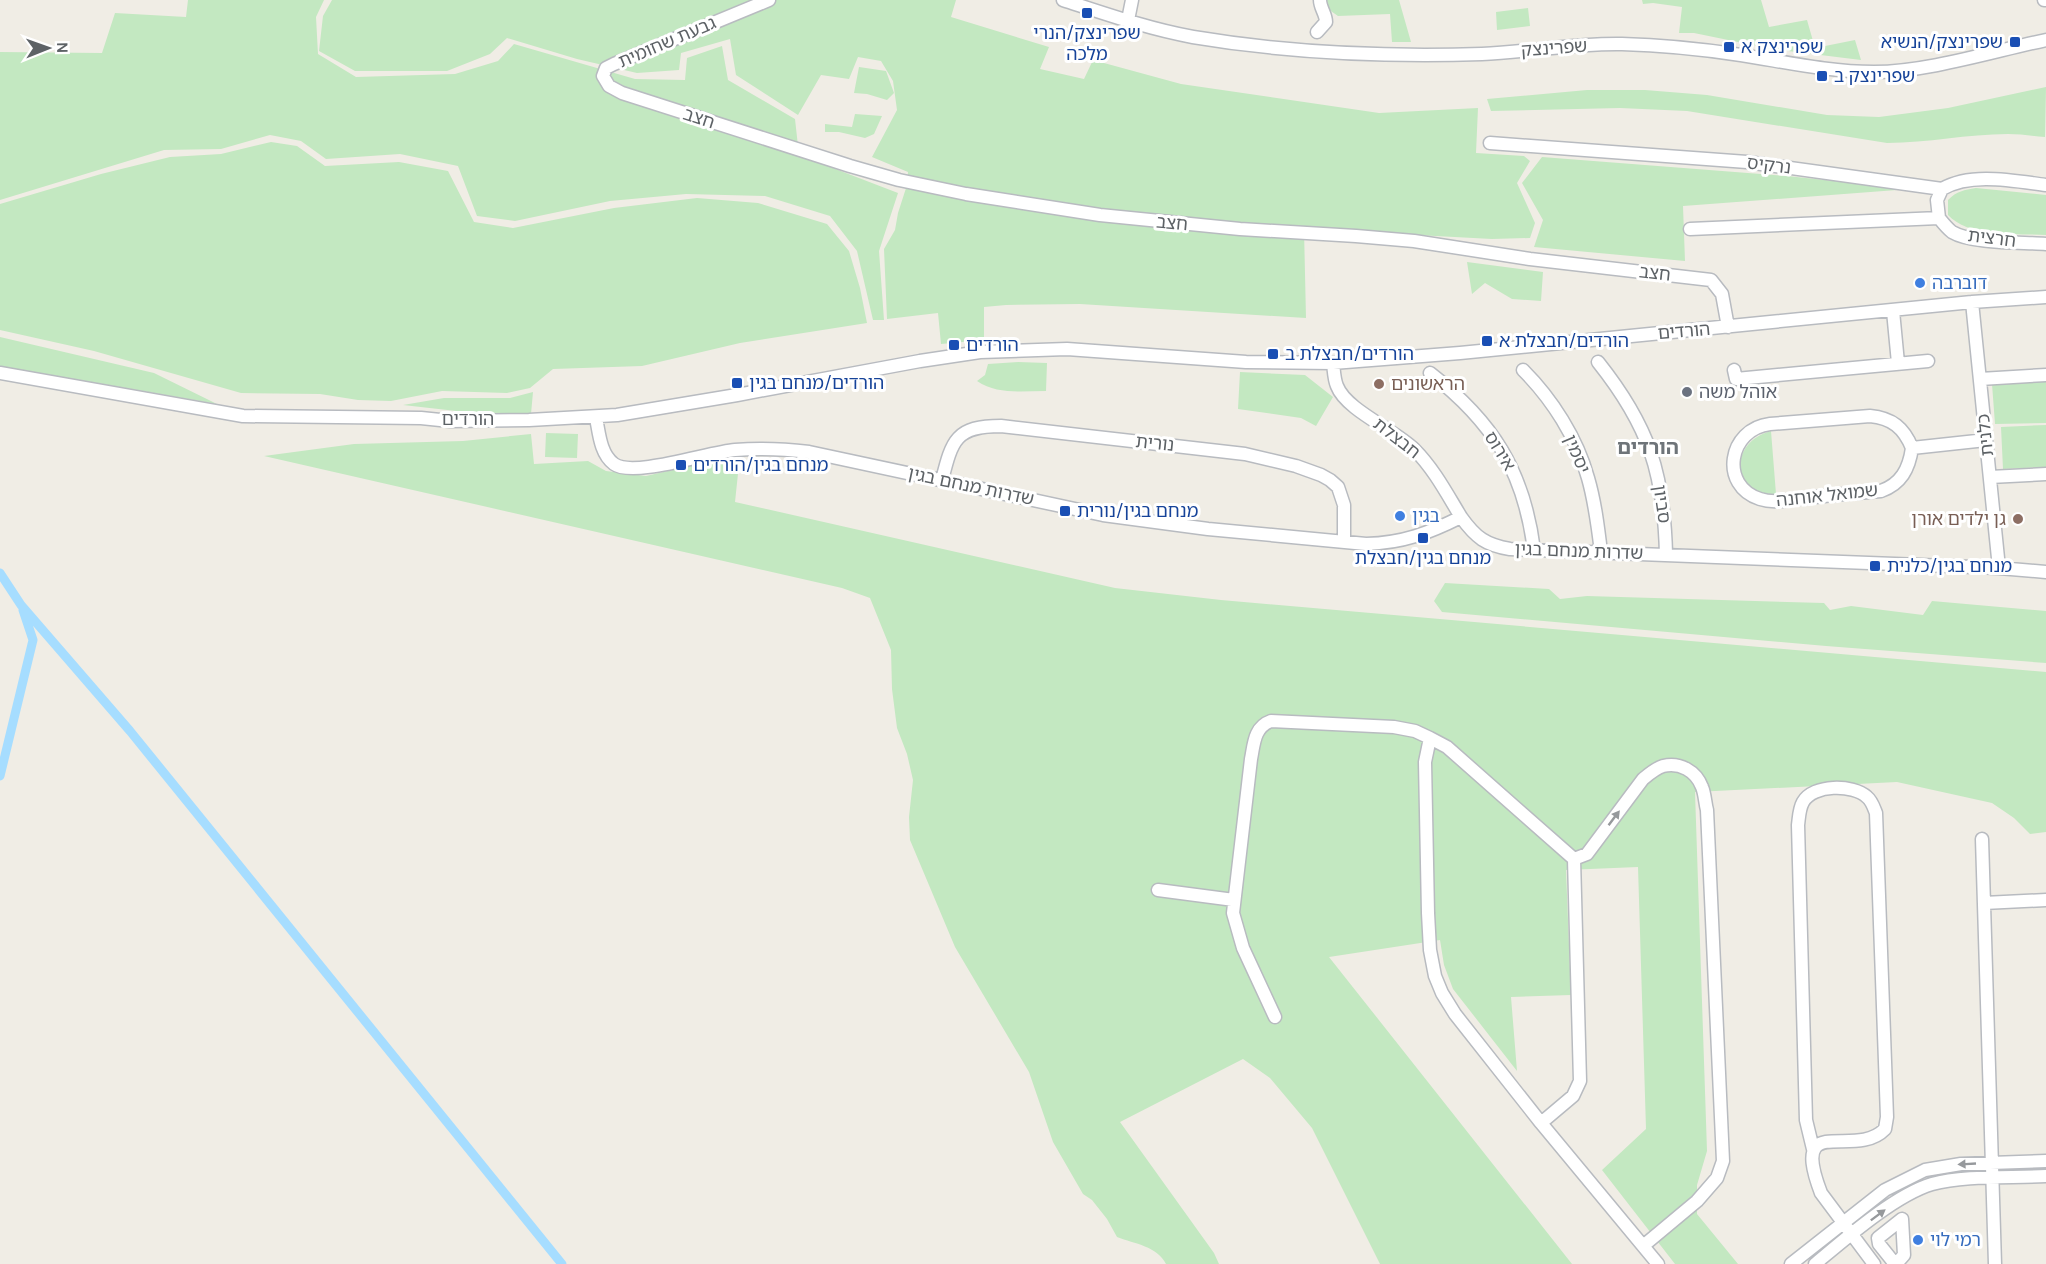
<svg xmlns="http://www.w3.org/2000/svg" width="2046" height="1264" font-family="Karla,'Noto Sans Hebrew',sans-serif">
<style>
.green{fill:#c3e8c1}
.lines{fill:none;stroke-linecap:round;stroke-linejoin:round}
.canal{stroke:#a6ddff;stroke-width:9}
.minor-casing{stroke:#b8bbc0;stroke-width:15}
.minor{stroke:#fff;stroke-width:12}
.oneway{fill:#96999c}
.transit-dot{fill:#1a4fb4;stroke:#fff;stroke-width:2}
.shop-dot{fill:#3f7fe0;stroke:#fff;stroke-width:2}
.education-dot{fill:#8d6e63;stroke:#fff;stroke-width:2}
.worship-dot{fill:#6b7280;stroke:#fff;stroke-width:2}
.labels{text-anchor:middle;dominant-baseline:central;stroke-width:6;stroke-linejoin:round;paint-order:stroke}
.transit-label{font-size:18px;fill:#164399;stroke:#fff;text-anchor:start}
.street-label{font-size:18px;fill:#5d6266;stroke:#fff}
.shop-label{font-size:18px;fill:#366cbe;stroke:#fff;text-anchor:start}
.education-label{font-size:18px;fill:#785e54;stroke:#fff;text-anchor:start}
.worship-label{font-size:18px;fill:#5b616d;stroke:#fff;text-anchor:start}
.neighbourhood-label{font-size:20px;font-weight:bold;fill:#6e7479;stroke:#fff}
</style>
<rect width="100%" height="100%" fill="#f0ede5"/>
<path class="green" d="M188,0h136l-8,17 2,37 38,23 99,-3 43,-13 16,-17 121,35 50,1 2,-22 35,-12 6,34 67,39 4,36 99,38 -19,58 5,69h-11l-16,-69 -27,-35 -65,-20 -79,-2 -76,7 -95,20 -38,-5 -19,-50 -58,-12 -74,5 -25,-18 -31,-6 -49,14 -57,1 -164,50v-148l102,1 13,-40 71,4z
M332,0h624l-5,17 98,30 -9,22 44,10 9,-19 88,24 198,29 99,-5 -2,45 48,3 6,5 -13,22 18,40 -5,15 -38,1 -188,-10 2,89 -226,-14 -74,1 -22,2v33l-43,4 -3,-31 -51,6 -3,-70 11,-19 3,-17 9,-28 1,-13 -36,-15 25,-47 -4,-29 -12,-20 -23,-4 -9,22 -28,-4 -23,40 -62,-40 -6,-36 -49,14 -2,17 -42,3 -60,-14 -70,-21 -17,16 -43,17h-92l-36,-20 4,-35z
M1325,0h74l12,42h-19l-2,-28 -52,2 -10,-7z
M1642,0h119l8,27 38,-7 8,28 40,-8 6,20 -89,-11 -78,-16h-15l3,-26 -29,-4 -10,1z
M1528,8l2,18 -33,4 -1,-18z
M859,67l27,4 8,22 -7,7 -20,-6 -13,-1z
M2046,87l-1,50c-12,-1 -25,-3 -37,-3 -41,0 -80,9 -121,9l-200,-32 -67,-3 -129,3 -4,-12 100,-9h58l62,5 120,20 52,2 69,-9z
M855,114l27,2 -8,18 -9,4 -26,-6h-14v-8l27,3z
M271,142l26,4 28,20 74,-4 49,9 26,51 39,6 101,-20 83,-10 61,5 69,21 22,27 11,37 7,35 -127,20 -98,23 -89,3 -23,19 -23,5 -65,-2 -51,10 -33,-1 -38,-6 -79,-1 -147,-42 -94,-21v-126l101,-30 69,-17 51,-3z
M1542,157l245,19 123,13 -227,17 2,55 -151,-14 9,-27 -21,-37z
M1976,188l70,7v40c-30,-2 -75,4 -98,-20v-15c9,-9 16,-10 28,-12z
M1467,262l76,10 -2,29 -29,-2 -27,-16 -13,11z
M0,337l154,36 63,31 -217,-38z
M1018,362l29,1 -1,28c-24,0 -48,4 -69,-10l8,-6 3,-11z
M1240,372l65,3 28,22 -17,29 -15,-8 -63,-9z
M2046,381v42l-51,1 -3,-40z
M533,392l-2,22 -66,-2 -62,-7 41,-7h66z
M2046,425v42l-43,2 -2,-42z
M1771,431l5,63c-44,1 -49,-51 -5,-63z
M546,433l32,1 -1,24 -32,-1z
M531,434l3,30 54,-3 18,10 40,5 70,-16 23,4 -4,38 380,86 106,12 825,72v160l-16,2 -16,-16 -22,-15 -95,-21 -202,10 12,359 -10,34v29l41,50h-63l-73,-94 44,-41 -8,-262 -72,3 5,125 -60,2 6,74 -64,-82 -9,-24 -4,-25 -111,17 243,307h-192l-68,-136 -42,-50 -27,-19 -123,63 94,131 5,11h-53c-9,-18 -31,-20 -49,-27l-10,-18 -15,-19 -9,-6 -30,-52 -24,-70 -74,-125 -45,-107 -1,-23 4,-37 -6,-26 -10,-26 -5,-39 -1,-39 -21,-52 -28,-10 -578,-132 90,-12 109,-3z
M1445,583l104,6 11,10 27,-3 237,7 6,7 21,-4 72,9 9,-14 114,10v52l-220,-17 -384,-34 -8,-11z"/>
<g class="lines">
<path class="canal" d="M0,573l21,32 109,126 432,533
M0,776l33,-136 -10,-30"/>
<defs>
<path id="minor" d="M769,0l-155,64 -8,4 -3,8 6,10 13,7 228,73 49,14 67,14 134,21 140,14 116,7 58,5 116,18 181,21 11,14 6,33
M1063,0c43,14 86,29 130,37 95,16 193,20 289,17 47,-2 93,-11 140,-10 40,1 79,5 119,11 45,7 88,17 133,17 53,0 120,-21 172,-32
M2044,0h2
M1128,20l4,-20
M1317,32l9,-10c0,-8 -6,-14 -6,-22
M1490,143l257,19 195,27c29,-17 72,-8 104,-4
M1942,189l-5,11 2,18c4,5 8,10 13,14 20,12 70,10 94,12
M1690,229l249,-11
M1972,302l27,266
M1893,311l5,52
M1598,362c51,64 66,111 68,192
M1333,363c1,8 1,16 4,23 9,24 58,44 77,63 20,20 33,45 47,68
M1523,370c29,29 54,68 65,108 7,24 10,49 13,74
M1734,370l2,9 192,-18
M0,373l243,43 178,2 29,3 79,-1 88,-5 120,-20 183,-34 60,-9 87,-3 179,13 87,1 127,-10 512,-51 74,-5
M1430,373c63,49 94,98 104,177
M1980,379l66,-4
M1870,416c22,2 34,12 42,32 -3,21 -11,36 -31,43 -25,2 -50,4 -75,7 -15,1 -31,6 -46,1 -41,-13 -32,-70 10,-75z
M596,418c3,14 4,36 18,46 19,14 95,-12 121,-14 25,-2 49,-1 74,2l294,63 105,14 158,15c37,-1 63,-11 95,-27 15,21 25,28 49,32l489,19 47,4
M1912,448l74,-8
M1990,477l56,-3
M942,480c10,-40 14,-54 59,-54l244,28 51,12 25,9 9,5 8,7 6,18v36
M1430,738l-5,24 3,151 2,37 5,26 7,17 13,21 86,109 117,141
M1982,839l13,425
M1574,859l13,-5 56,-75c6,-5 13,-11 20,-13 17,-4 33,5 39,21 3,7 3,16 5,23l16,351 -6,17 -20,23 -54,45
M1158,890l76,10
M1984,903l62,-3
M1275,1017l-32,-69 -10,-35 18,-154c3,-15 3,-32 20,-38l123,6 21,4 15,7 17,9 127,112 6,222 -7,15 -32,27
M1813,1149l-7,-29 -8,-295c1,-7 1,-16 5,-23 10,-18 50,-18 64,-5 5,4 7,11 9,16l11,304 -2,12c-31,32 -96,-20 -64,64l53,71
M1791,1264l94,-74 40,-20 36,-6 85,-3
M1815,1264c30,-25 80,-69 117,-80 32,-9 79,-6 114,-8
M1895,1264l-16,-20 -1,-6 24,-19 2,36 -8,9"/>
</defs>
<use href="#minor" class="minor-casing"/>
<use href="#minor" class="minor"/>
</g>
<defs><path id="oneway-solid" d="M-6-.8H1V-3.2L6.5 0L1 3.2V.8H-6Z" transform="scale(1.5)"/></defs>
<g class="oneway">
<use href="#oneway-solid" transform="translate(1614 818) rotate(-53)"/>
<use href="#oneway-solid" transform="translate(1967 1164) rotate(177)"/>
<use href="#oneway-solid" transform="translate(1878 1215) rotate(-37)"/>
</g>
<g class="transit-dot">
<rect x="1081" y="7" width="12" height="12" rx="3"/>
<rect x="2009" y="36" width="12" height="12" rx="3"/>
<rect x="1723" y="41" width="12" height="12" rx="3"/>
<rect x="1816" y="70" width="12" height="12" rx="3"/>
<rect x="1481" y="335" width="12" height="12" rx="3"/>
<rect x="948" y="339" width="12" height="12" rx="3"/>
<rect x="1267" y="348" width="12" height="12" rx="3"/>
<rect x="731" y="377" width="12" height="12" rx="3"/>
<rect x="675" y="459" width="12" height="12" rx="3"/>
<rect x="1059" y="505" width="12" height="12" rx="3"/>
<rect x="1417" y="532" width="12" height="12" rx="3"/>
<rect x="1869" y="560" width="12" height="12" rx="3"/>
</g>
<g class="shop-dot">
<circle cx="1920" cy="283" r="6"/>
<circle cx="1400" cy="516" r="6"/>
<circle cx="1918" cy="1240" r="6"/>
</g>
<g class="education-dot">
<circle cx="1379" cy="384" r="6"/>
<circle cx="2018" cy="519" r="6"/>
</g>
<circle class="worship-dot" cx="1687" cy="392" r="6"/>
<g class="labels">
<g class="transit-label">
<text x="1087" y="33" text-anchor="middle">שפרינצק/הנרי<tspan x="1087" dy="21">מלכה</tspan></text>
<text x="2003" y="42" text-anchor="end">שפרינצק/הנשיא</text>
<text x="1741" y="47">שפרינצק א</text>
<text x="1834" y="76">שפרינצק ב</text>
<text x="1499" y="341">הורדים/חבצלת א</text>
<text x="966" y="345">הורדים</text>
<text x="1285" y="354">הורדים/חבצלת ב</text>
<text x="749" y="383">הורדים/מנחם בגין</text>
<text x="693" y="465">מנחם בגין/הורדים</text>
<text x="1077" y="511">מנחם בגין/נורית</text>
<text x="1423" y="558" text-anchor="middle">מנחם בגין/חבצלת</text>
<text x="1887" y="566">מנחם בגין/כלנית</text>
</g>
<g class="street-label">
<text transform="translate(667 42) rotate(-23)">גבעת שחומית</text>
<text transform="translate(1554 48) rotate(-4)">שפרינצק</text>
<text transform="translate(699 118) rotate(18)">חצב</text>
<text transform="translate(1769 165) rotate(7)">נרקיס</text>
<text transform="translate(1172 223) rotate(5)">חצב</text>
<text transform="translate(1992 238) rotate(7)">חרצית</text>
<text transform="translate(1655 273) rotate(6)">חצב</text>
<text transform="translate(1684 331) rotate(-5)">הורדים</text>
<text x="468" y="419">הורדים</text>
<text transform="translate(1985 435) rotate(-96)">כלנית</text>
<text transform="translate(1397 438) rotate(38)">חבצלת</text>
<text transform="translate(1155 443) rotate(6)">נורית</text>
<text transform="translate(1500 451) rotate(58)">אירוס</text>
<text transform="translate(1577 454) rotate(67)">יסמין</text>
<text transform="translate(971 486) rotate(12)">שדרות מנחם בגין</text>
<text transform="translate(1827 495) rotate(-6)">שמואל אוחנה</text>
<text transform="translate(1662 504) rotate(82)">סביון</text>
<text transform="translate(1579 551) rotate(2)">שדרות מנחם בגין</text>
</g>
<g class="shop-label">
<text x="1932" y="283">דוברבה</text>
<text x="1412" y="516">בגין</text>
<text x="1930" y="1240">רמי לוי</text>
</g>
<g class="education-label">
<text x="1391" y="384">הראשונים</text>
<text x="2006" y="519" text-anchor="end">גן ילדים אורן</text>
</g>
<g class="worship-label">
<text x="1699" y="392">אוהל משה</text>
</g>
<g class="neighbourhood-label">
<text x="1648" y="447">הורדים</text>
</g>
</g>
<g transform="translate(48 48) rotate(89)" stroke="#ffffff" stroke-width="4.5" paint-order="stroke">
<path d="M0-4.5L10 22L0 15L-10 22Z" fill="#5d6266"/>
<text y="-9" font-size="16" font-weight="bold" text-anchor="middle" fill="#5d6266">N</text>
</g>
</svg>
